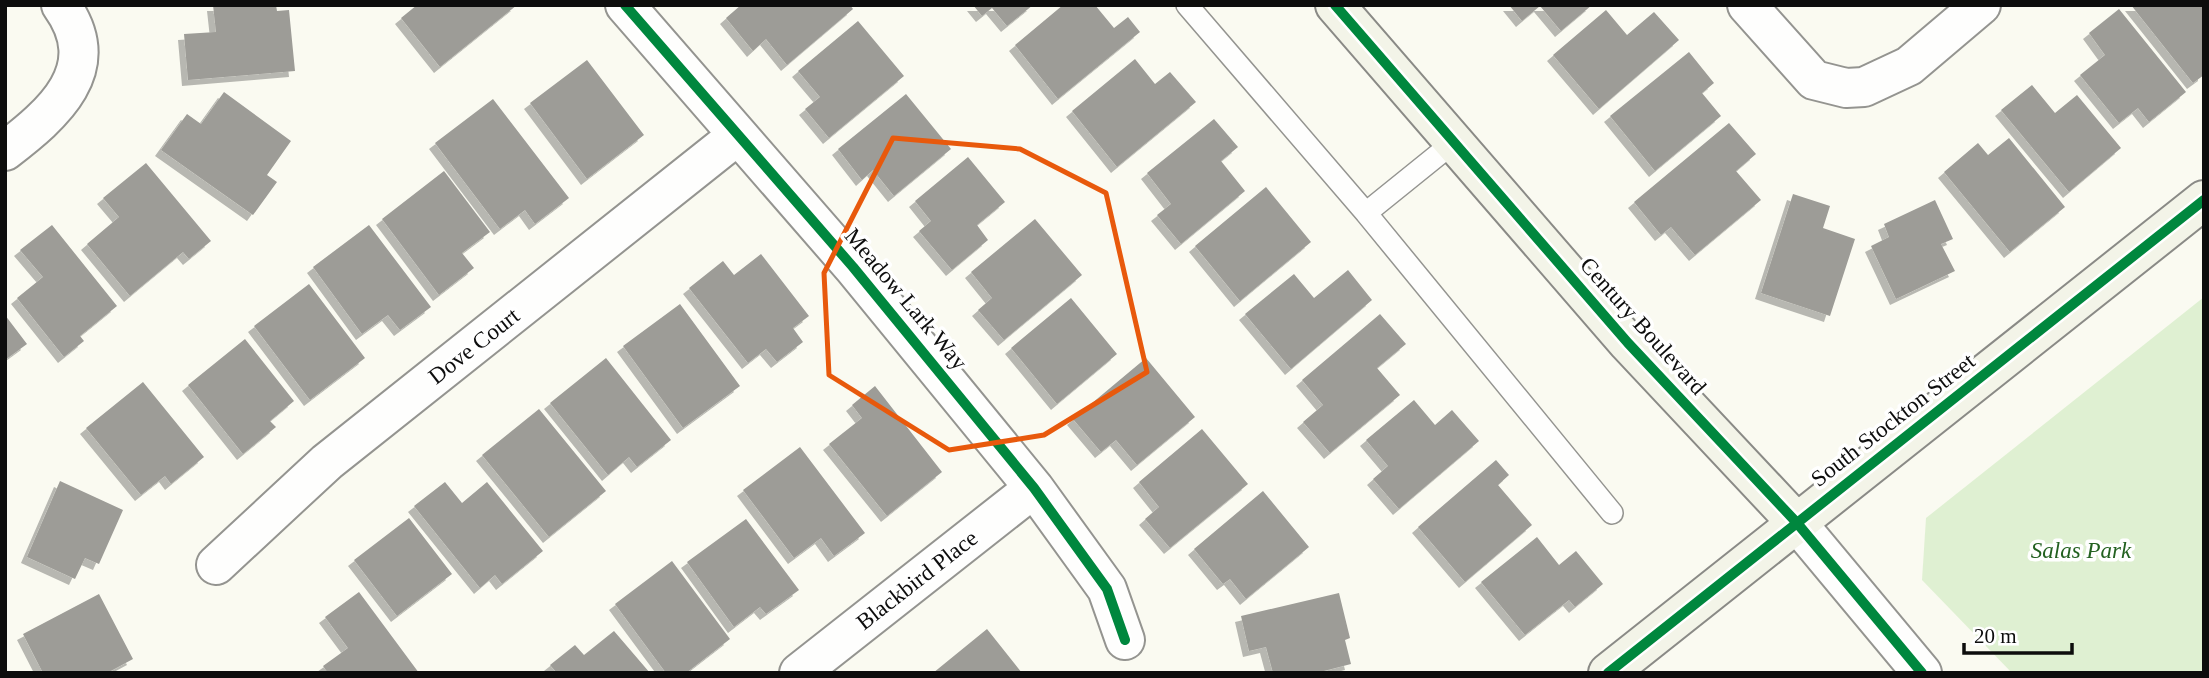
<svg xmlns="http://www.w3.org/2000/svg" width="2209" height="678" font-family="'Times New Roman',serif">
<style>
.park{fill:#dff0d2}
.building{fill:#9d9c97;filter:url(#shadow)}
.lines{fill:none;stroke-linecap:round;stroke-linejoin:round}
.lane-casing{stroke:#949490;stroke-width:24}
.street-casing{stroke:#949490;stroke-width:42}
.secondary-casing{stroke:#8a8a86;stroke-width:42}
.lane{stroke:#fefefd;stroke-width:21}
.street{stroke:#fefefd;stroke-width:38}
.secondary{stroke:#f3f4e8;stroke-width:38}
.cycleway-casing{stroke:#fff;stroke-width:15}
.cycleway{stroke:#00873e;stroke-width:10}
.marked{fill:none;stroke:#e8590c;stroke-width:5;stroke-linejoin:round}
.labels{text-anchor:middle;dominant-baseline:central;stroke-width:7;stroke-linejoin:round;paint-order:stroke}
.street-label{font-size:23px;fill:#0d0d0d;stroke:#fff}
.park-label{font-size:23px;font-style:italic;fill:#236120;stroke:#fff}
</style>
<defs>
<filter id="shadow"><feDropShadow dx="-6" dy="6" stdDeviation="0" flood-color="#0004"/></filter>
</defs>
<rect width="100%" height="100%" fill="#fafaf1"/>
<path class="park" d="M2204,297v376h-192l-90,-93 4,-62z"/>
<path class="building" d="M213,5h63l1,6 12,-1 6,61 -107,9 -4,-46 32,-2z
M417,5h100l-77,62 -39,-49z
M741,5h109l3,4 -66,56 -21,-26 -13,12 -27,-33z
M973,5h60l-26,21 -15,-18 -10,8z
M1063,5h32l19,23 14,-11 12,15 -82,67 -43,-54z
M1509,5h83l-31,26 -21,-25 -18,15z
M2131,5h73v70l-11,8z
M2119,9l67,83 -37,30 -11,-14 -19,15 -39,-48 25,-20 -16,-22z
M1606,10l21,25 27,-23 25,28 -80,69 -46,-54z
M858,21l46,55 -75,62 -24,-29 15,-12 -22,-26z
M1689,52l25,31 -12,10 19,23 -66,55 -45,-55z
M1135,59l20,25 15,-12 26,30 -79,65 -45,-56z
M587,60l57,75 -57,44 -57,-76z
M2032,85l23,28 22,-18 44,53 -52,44 -68,-82z
M224,92l67,49 -24,34 10,7 -24,33 -92,-65 26,-36 14,10z
M906,94l45,55 -57,47 -21,-26 -11,10 -24,-31z
M493,99l76,99 -34,26 -10,-14 -25,19 -65,-86z
M1214,119l24,28 -17,14 24,30 -64,53 -24,-29 14,-11 -24,-31z
M1729,123l27,31 -20,17 25,29 -66,55 -24,-28 -10,8 -27,-33z
M2009,138l56,69 -55,45 -66,-80 34,-29 10,12z
M968,157l37,45 -28,23 11,15 -36,30 -33,-39 12,-10 -16,-20z
M146,163l65,78 -22,18 -6,-7 -53,44 -43,-52 32,-27 -16,-19z
M444,171l46,61 -28,21 12,15 -35,27 -57,-76z
M1266,187l45,55 -71,59 -45,-55z
M1793,194l37,12 -7,22 32,11 -25,77 -69,-23z
M1935,200l18,39 -12,5 14,27 -59,28 -25,-53 18,-9 -5,-13z
M1035,219l47,56 -78,65 -26,-30 14,-12 -21,-26z
M52,225l65,81 -37,30 4,5 -20,16 -47,-59 26,-21 -23,-27z
M369,225l62,82 -31,23 -12,-15 -26,19 -49,-67z
M761,254l48,62 -16,12 10,14 -26,20 -11,-13 -18,14 -59,-75 34,-27 11,14z
M1348,270l24,30 -81,69 -46,-55 49,-40 20,24z
M309,284l56,74 -55,42 -56,-74z
M1071,298l46,56 -60,50 -46,-56z
M680,304l60,82 -57,42 -60,-82z
M1380,314l26,30 -29,24 23,27 -70,58 -27,-31 20,-17 -21,-25z
M5,315l22,29 -22,16z
M245,339l49,62 -24,20 6,6 -33,27 -55,-69z
M606,358l65,82 -34,27 -8,-10 -21,18 -58,-72z
M1146,358l49,59 -58,48 -21,-25 -15,12 -28,-33z
M143,382l61,75 -33,27 -6,-8 -24,19 -55,-67z
M875,386l67,86 -55,44 -58,-72 33,-26 -10,-13z
M1414,400l21,25 17,-15 27,31 -80,68 -26,-30 15,-13 -22,-26z
M539,409l67,82 -57,46 -67,-82z
M1202,429l46,55 -78,64 -25,-29 14,-12 -20,-25z
M800,447l65,86 -31,23 -13,-18 -27,20 -51,-68z
M1496,460l13,15 -11,10 34,40 -67,57 -47,-55z
M60,481l63,29 -24,54 -14,-6 -10,21 -48,-22z
M445,482l17,21 25,-21 56,69 -41,33 -7,-9 -15,13 -66,-82z
M1263,491l46,56 -63,52 -16,-20 -7,5 -29,-35z
M409,518l43,56 -55,42 -43,-56z
M746,519l53,71 -33,24 -6,-7 -26,20 -47,-65z
M1537,537l22,28 17,-14 27,33 -28,23 -6,-7 -44,35 -44,-53z
M672,561l58,78 -44,34h-20l-51,-69z
M359,592l60,81h-91l-5,-7 25,-18 -23,-31z
M1339,593l11,45 -5,2 6,24 -35,9h-43l-7,-26 -17,4 -8,-35z
M99,594l34,65 -26,14h-64l-20,-39z
M987,629l35,44h-89z
M614,631l36,42h-93l-7,-8 25,-20 9,10z"/>
<g class="lines">
<defs>
<path id="lane" d="M1187,5l179,208
M1454,142l-88,71 246,300"/>
<path id="street" d="M625,5l228,262 181,221 73,101 18,51
M1747,5l67,75 32,8 18,-1 45,-21 72,-61
M5,151c48,-37 102,-82 56,-146
M1797,523l125,150
M216,565l111,-103 411,-327
M799,673l235,-185"/>
<path id="secondary" d="M1335,5l293,338 169,180
M1608,673l596,-473"/>
</defs>
<use href="#lane" class="lane-casing"/>
<use href="#street" class="street-casing"/>
<use href="#secondary" class="secondary-casing"/>
<use href="#lane" class="lane"/>
<use href="#street" class="street"/>
<use href="#secondary" class="secondary"/>
<defs>
<path id="cycleway" d="M625,5l228,262 181,221 73,101 18,51
M1335,5l293,338 169,180 125,150
M1608,673l596,-473"/>
</defs>
<use href="#cycleway" class="cycleway-casing"/>
<use href="#cycleway" class="cycleway"/>
</g>
<path class="marked" d="M893,138l127,11 86,44 41,179 -103,63 -95,15 -120,-75 -5,-102z"/>
<g class="labels">
<g class="street-label">
<text transform="translate(906 299) rotate(50)">Meadow Lark Way</text>
<text transform="translate(1643 326) rotate(48)">Century Boulevard</text>
<text transform="translate(474 346) rotate(-38)">Dove Court</text>
<text transform="translate(1893 420) rotate(-38)">South Stockton Street</text>
<text transform="translate(917 580) rotate(-38)">Blackbird Place</text>
</g>
<g class="park-label">
<text x="2081" y="550">Salas Park</text>
</g>
</g>
<rect width="2209" height="678" fill="none" stroke="#0d0d0d" stroke-width="14"/>
<path d="M1964 643v10h108v-10" fill="none" stroke="#0d0d0d" stroke-width="3.5"/>
<text x="1974" y="643" font-size="21" fill="#0d0d0d" stroke="#ffffff" stroke-width="5" paint-order="stroke">20 m</text>
</svg>
